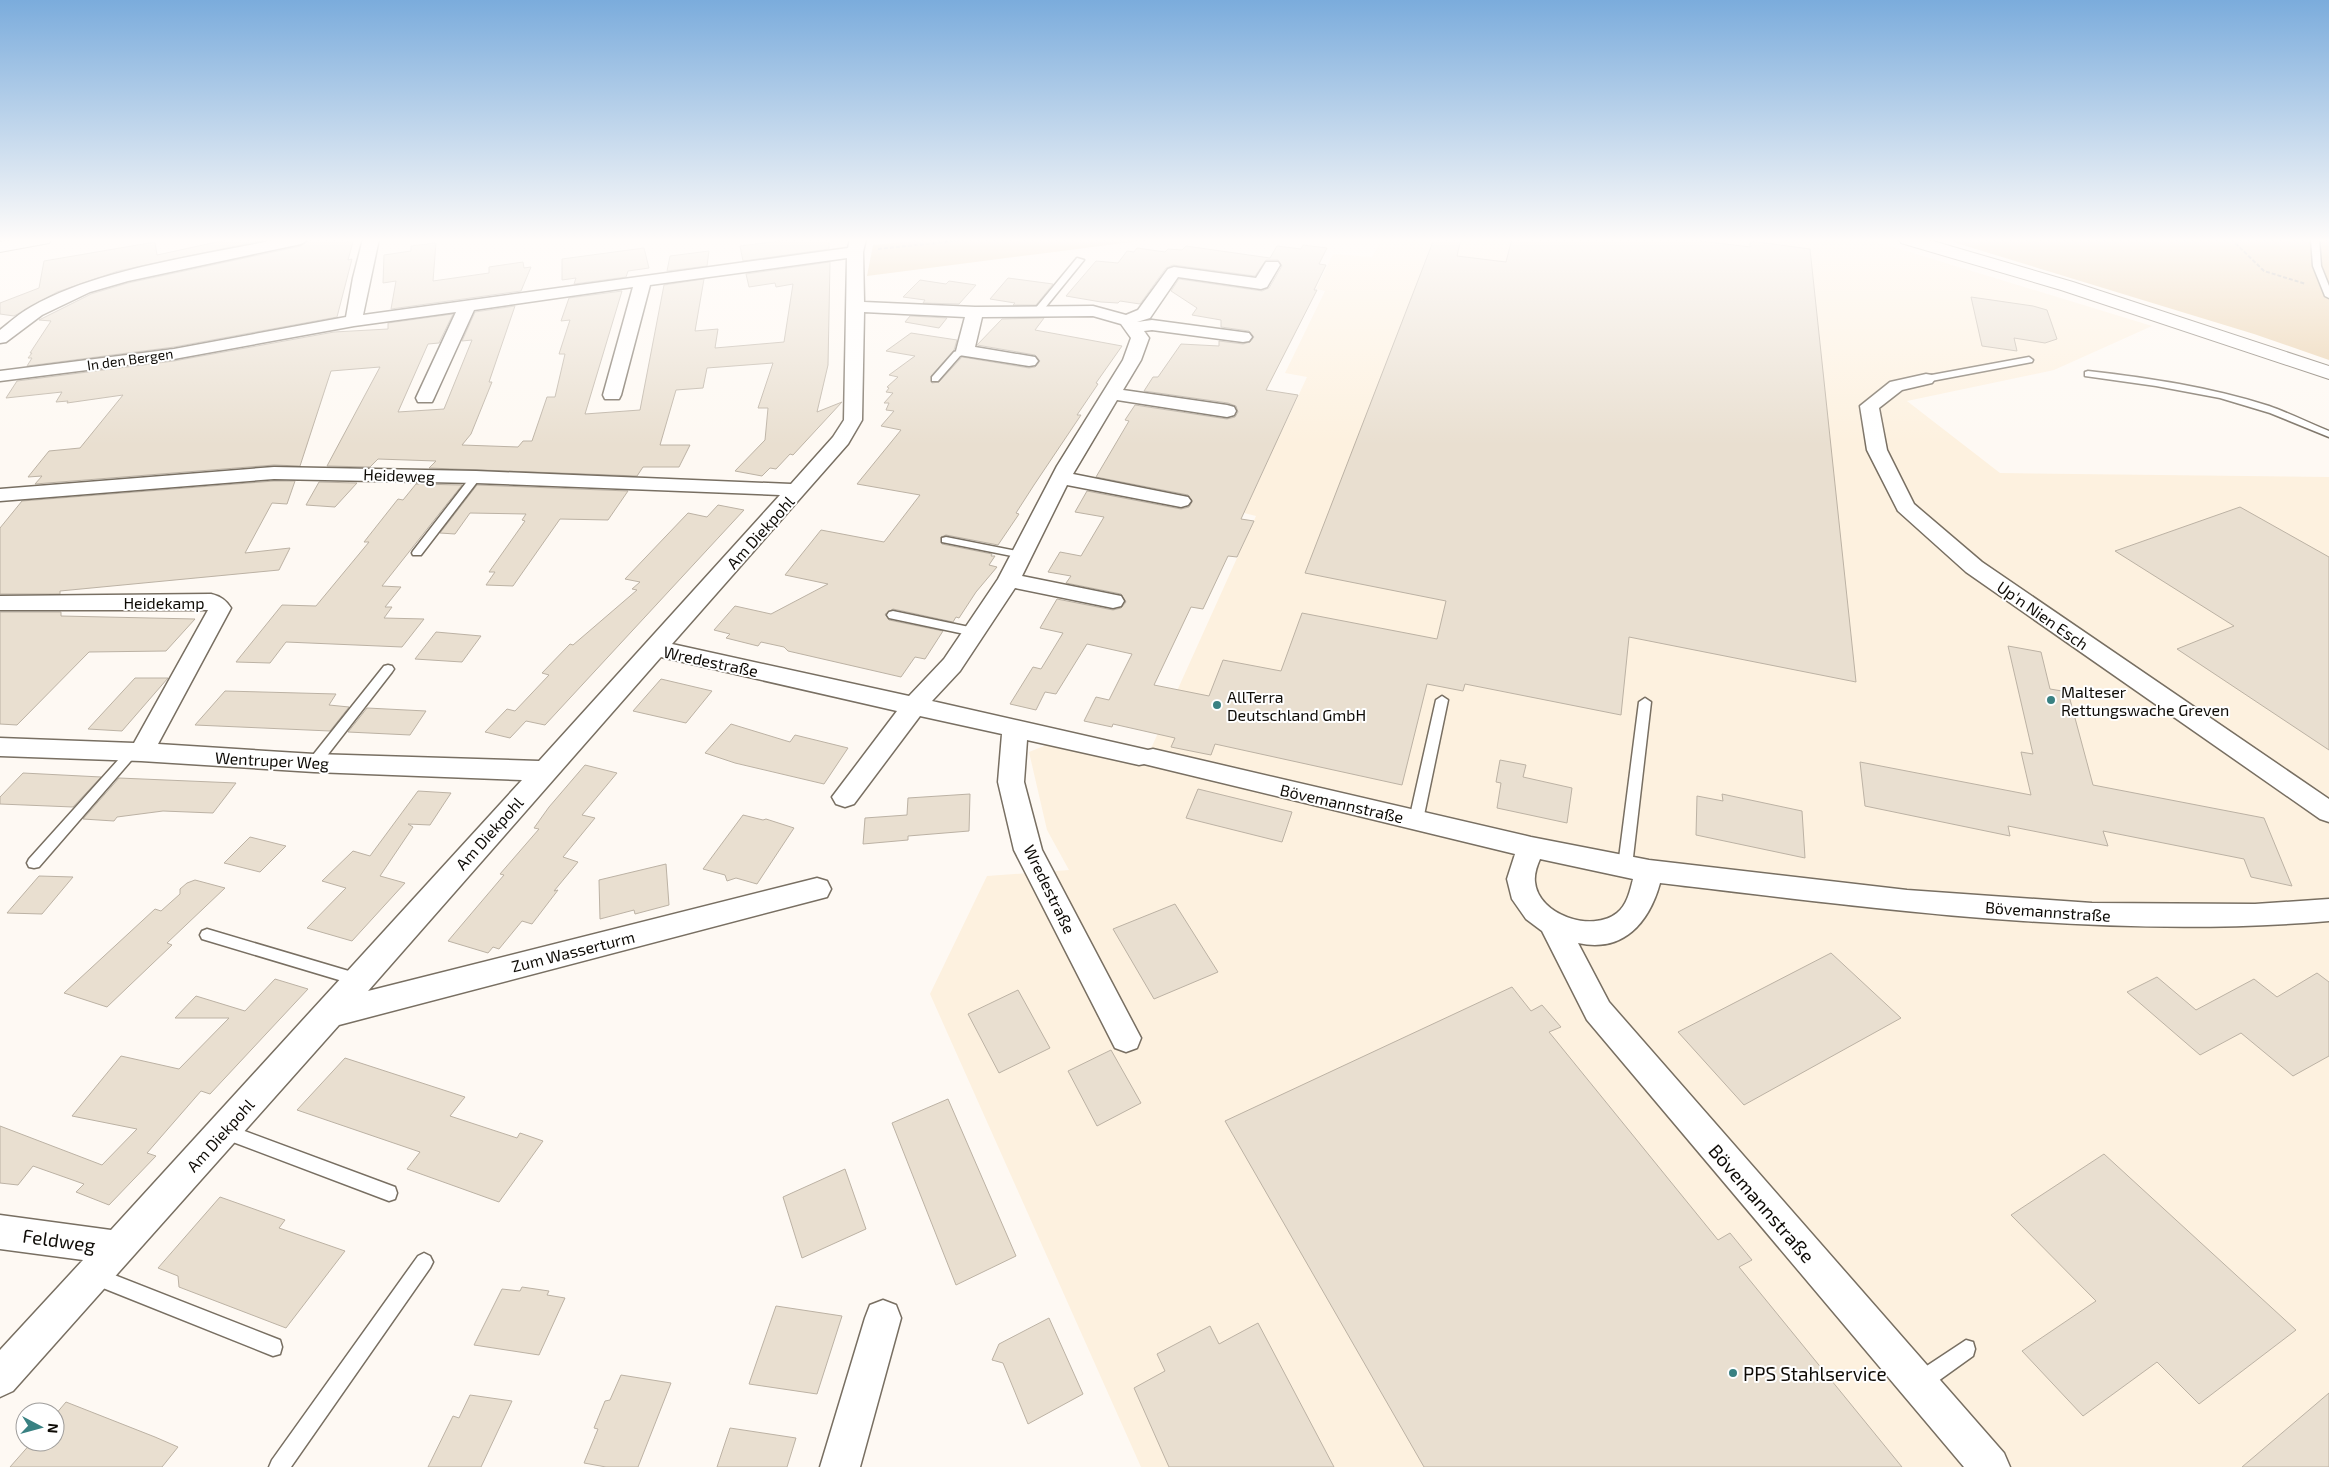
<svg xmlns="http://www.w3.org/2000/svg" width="2329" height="1467" font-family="'Exo 2',sans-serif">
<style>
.built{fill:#fdf1df}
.green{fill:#e9d0ab}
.building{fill:#e9dfd0;stroke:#bcb2a4}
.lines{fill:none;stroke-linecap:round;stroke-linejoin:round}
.service-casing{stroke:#786f62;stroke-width:3}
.minor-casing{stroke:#786f62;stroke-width:3}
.secondary-casing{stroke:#786f62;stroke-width:2}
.path{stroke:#a5a19c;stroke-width:2;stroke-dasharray:4 2;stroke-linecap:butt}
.service{fill:#fff;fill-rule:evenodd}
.minor{fill:#fff;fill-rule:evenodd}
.secondary{fill:#fff;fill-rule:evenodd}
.poi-dot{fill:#398182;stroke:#fff;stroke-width:2}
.labels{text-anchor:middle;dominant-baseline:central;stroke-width:4;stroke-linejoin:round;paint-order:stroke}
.far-street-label{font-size:14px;fill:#0e0b06;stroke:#fff}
.street-label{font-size:16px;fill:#0e0b06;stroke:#fff}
.poi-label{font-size:16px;fill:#0e0b06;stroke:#fff;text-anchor:start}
.near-street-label{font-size:19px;fill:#0e0b06;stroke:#fff}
.near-poi-label{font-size:19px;fill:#0e0b06;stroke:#fff;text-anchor:start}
</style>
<rect width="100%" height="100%" fill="#fef9f3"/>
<path class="built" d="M1382,239h485l285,87 -98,44 -147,31 93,72 329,4v990h-1188l-211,-473 57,-118 82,-6 -22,-40 -18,-78 25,-10 90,22 112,-248 -12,-3 63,-136 -22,-4 40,-82 -9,-2 17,-35 39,3z"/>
<path class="green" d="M933,239h222l-288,37 6,-31z
M1943,239h386v121l-75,-26z"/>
<path class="building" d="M231,239h38l-151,32 -61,21 -43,24 -14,-2v-11l39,-15 5,-27 111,-19 2,13z
M311,239h36l1,3h5l-5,18 4,-1 -15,58 -163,30 -147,19 5,-8h-4l4,-5h-2l21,-32 -12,-1 52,-26 37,-11 173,-37z
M796,239h33v10l-86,12 -3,-15z
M1434,239h27l-4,17 49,6 6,-23h172l66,8v-6l60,8 46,433 -227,-45 -8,78 -156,-31 -2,7 -36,-7 -25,101 -187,-41 -4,11 -40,-8 4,-9 -62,-14 -1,3 -28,-6 12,-24 13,3 23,-46 -45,-10 -31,50 -11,-2 -9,18 -26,-6 23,-37 8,2 22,-36 -23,-5 17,-29 56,11 8,-2 5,-6 -5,-8 -55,-11 5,-7 -23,-4 12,-20 21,4 23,-39 -29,-5 12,-21 94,18 8,-2 3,-5 -4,-7 -92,-18 33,-56 -4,-1 10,-15 92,14 8,-2 3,-5 -2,-6 -8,-3 -84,-12 9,-14h5l23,-33 38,2v-5l24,3 7,-2 4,-5 -5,-6 -28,-4v-7l-29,-5 5,-7 -26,-17 8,-12 83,12 7,-3 13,-22 -4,-6h-12l-11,16 -82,-11 -7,3 -26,36 -20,-3 -2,2 -17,-1 -35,-6 30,-35 22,2 9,-12 7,1 3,-4 28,4 3,-3 14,1 4,-4 84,12 7,-12 24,3 2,-4 24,3 -8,16 7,1 -12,25h3l-51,100 32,5 -57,124 13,2 -17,36 -9,-1 -25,53 -12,-2 -37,78 55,11 14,-36 58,11 21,-58 135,26 9,-38 -141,-28z
M436,243l-3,38 56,-8v-6l34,-5 1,6 7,-1 -10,24 -130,18 5,-28 -13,2 1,-28 27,-4v-5z
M644,248l5,20 -21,3 -2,6 -52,7 2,-6 -14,2v-21z
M709,251l-2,15 -40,5 3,-15z
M830,262l-2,103 -11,47 25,-10 -49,53 -3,-1 -14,15 -6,-1 -8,8 -27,-5 30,-31 3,-32h-10l15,-45 -66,5 -4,20 -27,2 -16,55h30l-11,22h-36l-6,9 -208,-8 7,-7 -58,-2 -8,8 -43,-1 53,-99 -49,4 -31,95 -26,-1 -239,19 7,-8 -14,1 21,-26 31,-3 43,-53 -56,8 1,-2 -12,1 6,-10 -56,6 11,-17 157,-20 160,-29 54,-3v-6l65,-9 -14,29 -11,1 -30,68 46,-3 28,-69 -10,1 13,-29 40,-6 -26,76h3l-21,52 -9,11 56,2 5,-6h9l15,-44h8l10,-43h-6l11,-34 -9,1 8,-23 53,-7 -37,123 55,-4 24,-125 40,-6 -9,52 23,-2 -3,19 69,-6 9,-58 -17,3 -1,-4 -26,4 -3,-13z
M1008,278l45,6 -17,21h-23l2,-2 -25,-4z
M920,280l26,4 3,-3 27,4 -17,19 -36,-1 2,-3 -22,-3z
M1971,297l62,9 14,4 10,29 -12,4 -31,-5 3,13 -35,-5z
M910,316l37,2 -8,10 -34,-6z
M1044,318l-9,12 87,16 -26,37 2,1 -21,31h4l-47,70 -18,28 3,1 -21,31 -52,-10 -5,2 1,7 50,10 -1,2h4l-6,9 8,2 -21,25 -17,26 -3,-1 -3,5 -60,-13 -8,5 4,6 54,11 -18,28 -10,-2 -14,20 -113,-26 -4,-4 -23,-5 -3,4 -32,-8 4,-4 -16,-4 21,-24 36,8 57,-30 -43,-9 36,-45 63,12 36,-47 -63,-11 44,-54 -20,-4 13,-15 -8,-1 3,-7h-5l9,-10 -7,-1 3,-4 -2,-1 11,-10 -9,-2 26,-19 -29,-5 25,-18 46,7 -3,10 -23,26 1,7 7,-1 23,-25 67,11 6,-1 5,-6 -5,-6 -58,-10 25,-26z
M274,481h21l-8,23 -15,-1 -27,50 45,-5 -11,22 -219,21v3h-60v-66l22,-27z
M319,482l38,1 -22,24 -29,-2z
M416,484l46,1 -80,101 19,1 -16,20h7l-8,11 40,1 -22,28 -116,-5 -16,21 -34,-1 46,-57 34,1 53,-64h-5l34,-43 5,1z
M477,485l151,6 -20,29 -48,-1 -47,67 -27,-1 9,-13h-6l36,-51 -3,-1 4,-6 -56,-1 -15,21 -15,-1z
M718,505l26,5 -199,215 -19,-4 -16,17 -25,-6 22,-23 8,2 34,-36 -7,-2 28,-29 3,1 64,-55 -5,-1 8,-7 -15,-3 63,-66 19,4z
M2240,507l89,50v193l-152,-101 57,-23 -119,-75z
M0,612h61v4l134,3 -29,32 -77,1 -72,73 -17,-1z
M436,632l45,4 -19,26 -47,-3z
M2008,646l33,6 9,37 18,3 25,93 171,33 28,68 -41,-9 -7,-18 -141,-28 5,15 -100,-20 2,10 -145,-30 -5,-44 171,33 -10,-43 12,2z
M135,678h33l-46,53 -34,-2z
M661,679l51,12 -26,32 -53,-12z
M225,691l111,3 -7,11 20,2 -19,24 -135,-6z
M367,708l59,3 -16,24 -62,-3z
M731,724l59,18 5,-7 53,13 -24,36 -89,-21 -30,-10z
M1500,760l26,5 -3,12 49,11 -5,35 -70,-15 4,-25 -5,-1z
M585,765l32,8 -35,42 13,3 -32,39 15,5 -24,29 4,-1 -26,34 -10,-3 -23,28 -6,-2 -5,6 -40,-12 56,-66 -4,-1 39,-45 -5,-1 15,-21z
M23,773l78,4 -28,30 -73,-3v-7z
M119,778l70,3 47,2 -23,30 -50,-2 -46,6 -3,4 -31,-2z
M1198,789l94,23 -10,30 -96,-24z
M418,791l33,2 -21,32 -22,-1 5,3 -33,49 25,7 -53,58 -45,-13 39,-40 -24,-7 31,-30 17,5z
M970,794l-1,37 -61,5v4l-45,4 2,-26 42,-3 1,-17z
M1722,794l80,17 3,47 -109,-23 1,-39 26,5z
M743,815l20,5 3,-1 28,9 -37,56 -21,-6 -9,3 -2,-6 -22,-6z
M250,837l36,9 -26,26 -36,-9z
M666,864l3,41 -34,9 -1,-4 -34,9 -1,-39z
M39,876l34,1 -31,37 -35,-1z
M195,880l30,8 -58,55 5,2 -65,62 -43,-14 91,-84 6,2 19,-17v-5l7,-6z
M1175,904l43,68 -64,27 -41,-70z
M1831,953l70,65 -157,87 -66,-73z
M2317,973l12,9v74l-36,20 -52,-43 -41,22 -73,-63 30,-15 39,33 58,-31 23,18z
M275,979l33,10 -98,105 -9,-3 -54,62 9,3 -47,49 -33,-13 8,-8 -51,-18 -15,19 -18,-2v-57l102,39 35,-36 -65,-13 49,-60 58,13 50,-51h-54l21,-22 49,15z
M1512,987l19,24 11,-6 19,22 -12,5 169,208 12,-7 22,27 -13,7 163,200h-478l-199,-346z
M1018,990l32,58 -51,25 -31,-59z
M1111,1050l30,53 -44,23 -29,-55z
M345,1058l120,39 -15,19 67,22 3,-5 23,8 -44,61 -92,-33 13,-17 -123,-42z
M948,1099l68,157 -60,29 -64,-162z
M2104,1154l192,176 -97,74 -42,-42 -74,54 -61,-65 74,-50 -85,-86z
M845,1169l21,60 -64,29 -19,-61z
M220,1197l65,23 -6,8 66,23 -59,77 -107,-41 -1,-11 -20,-8z
M522,1287l27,4 -2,4 18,3 -26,57 -65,-10 28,-56 18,2z
M776,1306l66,10 -25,78 -68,-10z
M1049,1318l34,76 -55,30 -25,-61 -11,-3 7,-16z
M1258,1323l76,144h-165l-35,-79 31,-17 -8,-17 53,-28 9,18z
M621,1375l50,8 -33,84h-32l-22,-4 14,-34 -4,-1 11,-27 5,-1z
M2329,1393v74h-87z
M470,1395l42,6 -31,66h-53l25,-51 6,2z
M66,1402l89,35 23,10 -16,20h-152l22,-25h23v-27z
M730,1428l66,10 -9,29h-70z"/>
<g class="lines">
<defs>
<path id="service" d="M2311,239h8l2,27 8,20v12l-4,-2 -12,-30z
M1077,258l7,2 -44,54h-6v-4z
M965,348l4,3 -9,5 -22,25h-6v-4l22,-25z
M2029,357l4,3 -1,2 -106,20 -5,-3 5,-3z
M2088,371c61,7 122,16 181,35 20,7 40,17 60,25v6l-59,-24 -50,-15 -64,-12 -71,-10v-4z
M476,474l5,3 -60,78h-8l-1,-2 1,-2 59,-76z
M946,537l76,15 5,3 -5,3 -80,-16v-4z
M893,611l81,17 6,4 -6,4 -85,-18 -2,-3 2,-3z
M388,665l4,1 2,3 -2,3 -73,94h-10l-1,-3 1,-3 75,-94z
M1442,696l6,4 -25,120 -2,4h-10l-2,-4 27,-120z
M1645,698l6,4 -19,164 -2,4 -5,1 -5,-1 -2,-4 21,-164z
M132,747l6,5 -2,3 -97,112 -5,1 -5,-1 -2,-4 2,-4 99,-110z
M207,929l152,45 5,2 2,4 -2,4 -5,2 -157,-47 -2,-4 2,-4z
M223,1123l172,64 2,6 -2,6 -6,2 -172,-65 -2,-5 2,-5z
M424,1253l6,3 3,6 -3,6 -139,199h-22l3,-7 146,-204z
M94,1267l186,73 2,7 -2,7 -7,2 -185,-74 -3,-6 3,-6z
M1966,1340l7,2 2,7 -2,7 -46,33 -7,2 -7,-2 -2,-7 2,-7z"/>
<path id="minor" d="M279,239h30l-8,5 -173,37 -38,11 -48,23 -36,27 -6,1v-13c10,-8 20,-17 31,-23 68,-39 170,-51 248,-68z
M363,239h16l-16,76 485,-67 2,-9h16l-3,13 1,50 111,5 118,-1 33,9 12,-5 30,-41 6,-2 82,11 10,-16h12l2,3 -13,22 -6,2 -83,-12 -28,41 -13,4 15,-2 97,13 3,4 -3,4 -6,1 -91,-12 -8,1 5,7 -8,22 -18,30 104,15 7,2 2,4 -2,4 -7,2 -110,-17 -44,74 115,23 3,4 -3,4 -7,2 -114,-22 -45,91 99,20 3,5 -3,5 -8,2 -98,-20 -55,83 -28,30 216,49 5,-1 378,88 118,23 258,30 185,13 163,1 74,-5v22c-224,19 -447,-12 -669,-38 -11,40 -37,70 -82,60l31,59 395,451 6,14h-46l-377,-447 -45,-89 -16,-12 -14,-20 -5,-20 8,-25 -371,-90 -5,1 -112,-25 -3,42 18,68 99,188 -4,10 -11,4 -11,-4 -101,-198 -16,-68 4,-48 -82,-18 -66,88 -9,3 -9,-3 -4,-7 65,-86 -236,-54 -293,334 449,-113 10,3 4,8 -4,8 -488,128 -326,366 -13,6v-47l83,-90 -83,-11v-34l111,15 411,-450 -208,-8 -173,-11 -141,-5v-18l134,5 74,-133h-208v-14l211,-2c9,2 15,6 20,14l-73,136 156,10 225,7 241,-266 -304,-12 -202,-4 -274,22v-12l274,-22 202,4 315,13 42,-47 11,-17 3,-162 -197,27 -29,110 -2,4h-14l-2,-4 30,-108 -159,23 -40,88 -2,4h-14l-2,-4 40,-86 -102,14 -180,33 -174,22v-10l174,-22 172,-32 7,-39zM864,312l101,5 -9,34 3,4 70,11 6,-1 3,-4 -3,-4 -60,-10 7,-30 111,-1 28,8 10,14 -8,22 -66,106 -59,113 -54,80 -35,37 -237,-52 176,-200 14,-24zM1540,859l93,20c-3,12 -6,26 -16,34 -25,20 -79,2 -82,-31 -1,-8 2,-16 5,-23z
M1926,374l6,1 3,4 -3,4 -30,7 -23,18 8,42 27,54 68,58 347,237v23l-9,-3 -354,-247 -68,-61 -31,-61 -7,-44 30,-24z
M883,1300l13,5 5,13 -41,149h-40l45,-149 5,-13z"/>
<path id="secondary" d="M15,239h36l-2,4 -49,9v-10z
M1899,239h27l147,43 256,84v13l-268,-89 -160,-47z"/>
</defs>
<use href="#service" class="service-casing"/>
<use href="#minor" class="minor-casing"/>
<use href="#secondary" class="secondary-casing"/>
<path class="path" d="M2231,239l33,32 42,13
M878,249l96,-10"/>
<use href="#service" class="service"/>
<use href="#minor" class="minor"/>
<use href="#secondary" class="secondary"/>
</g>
<linearGradient id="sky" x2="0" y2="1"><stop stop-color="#7bacdc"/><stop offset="0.54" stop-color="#fffcfa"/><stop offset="1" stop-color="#fffcfa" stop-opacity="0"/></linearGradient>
<rect width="2329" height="445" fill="url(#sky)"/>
<g class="poi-dot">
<circle cx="2051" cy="700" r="5"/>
<circle cx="1217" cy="705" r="5"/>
<circle cx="1733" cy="1373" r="5"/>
</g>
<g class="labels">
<g class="far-street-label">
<text transform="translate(130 359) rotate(-8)">In den Bergen</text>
</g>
<g class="street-label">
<text transform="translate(399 475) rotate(2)">Heideweg</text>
<text transform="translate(760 532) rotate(-48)">Am Diekpohl</text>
<text x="164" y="602">Heidekamp</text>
<text transform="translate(2043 615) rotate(35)">Up'n Nien Esch</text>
<text transform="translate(711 661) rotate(12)">Wredestraße</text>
<text transform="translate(272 760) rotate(3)">Wentruper Weg</text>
<text transform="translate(1342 803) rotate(13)">Bövemannstraße</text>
<text transform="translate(489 833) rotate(-48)">Am Diekpohl</text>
<text transform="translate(1050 889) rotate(64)">Wredestraße</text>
<text transform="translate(2048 911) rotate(4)">Bövemannstraße</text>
<text transform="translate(573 951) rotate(-14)">Zum Wasserturm</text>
<text transform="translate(220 1135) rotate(-48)">Am Diekpohl</text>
</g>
<g class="poi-label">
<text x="2061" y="691">Malteser<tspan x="2061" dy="18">Rettungswache Greven</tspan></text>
<text x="1227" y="696">AllTerra<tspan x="1227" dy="18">Deutschland GmbH</tspan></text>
</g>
<g class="near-street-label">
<text transform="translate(1762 1203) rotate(49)">Bövemannstraße</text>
<text transform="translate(59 1240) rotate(8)">Feldweg</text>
</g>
<g class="near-poi-label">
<text x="1743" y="1373">PPS Stahlservice</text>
</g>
</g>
<g transform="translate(40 1427) rotate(96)"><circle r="24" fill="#ffffff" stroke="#9f9d9b"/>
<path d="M0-4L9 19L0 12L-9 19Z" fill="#398182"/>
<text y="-8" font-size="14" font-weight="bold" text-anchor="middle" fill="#0e0b06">N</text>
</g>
</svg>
